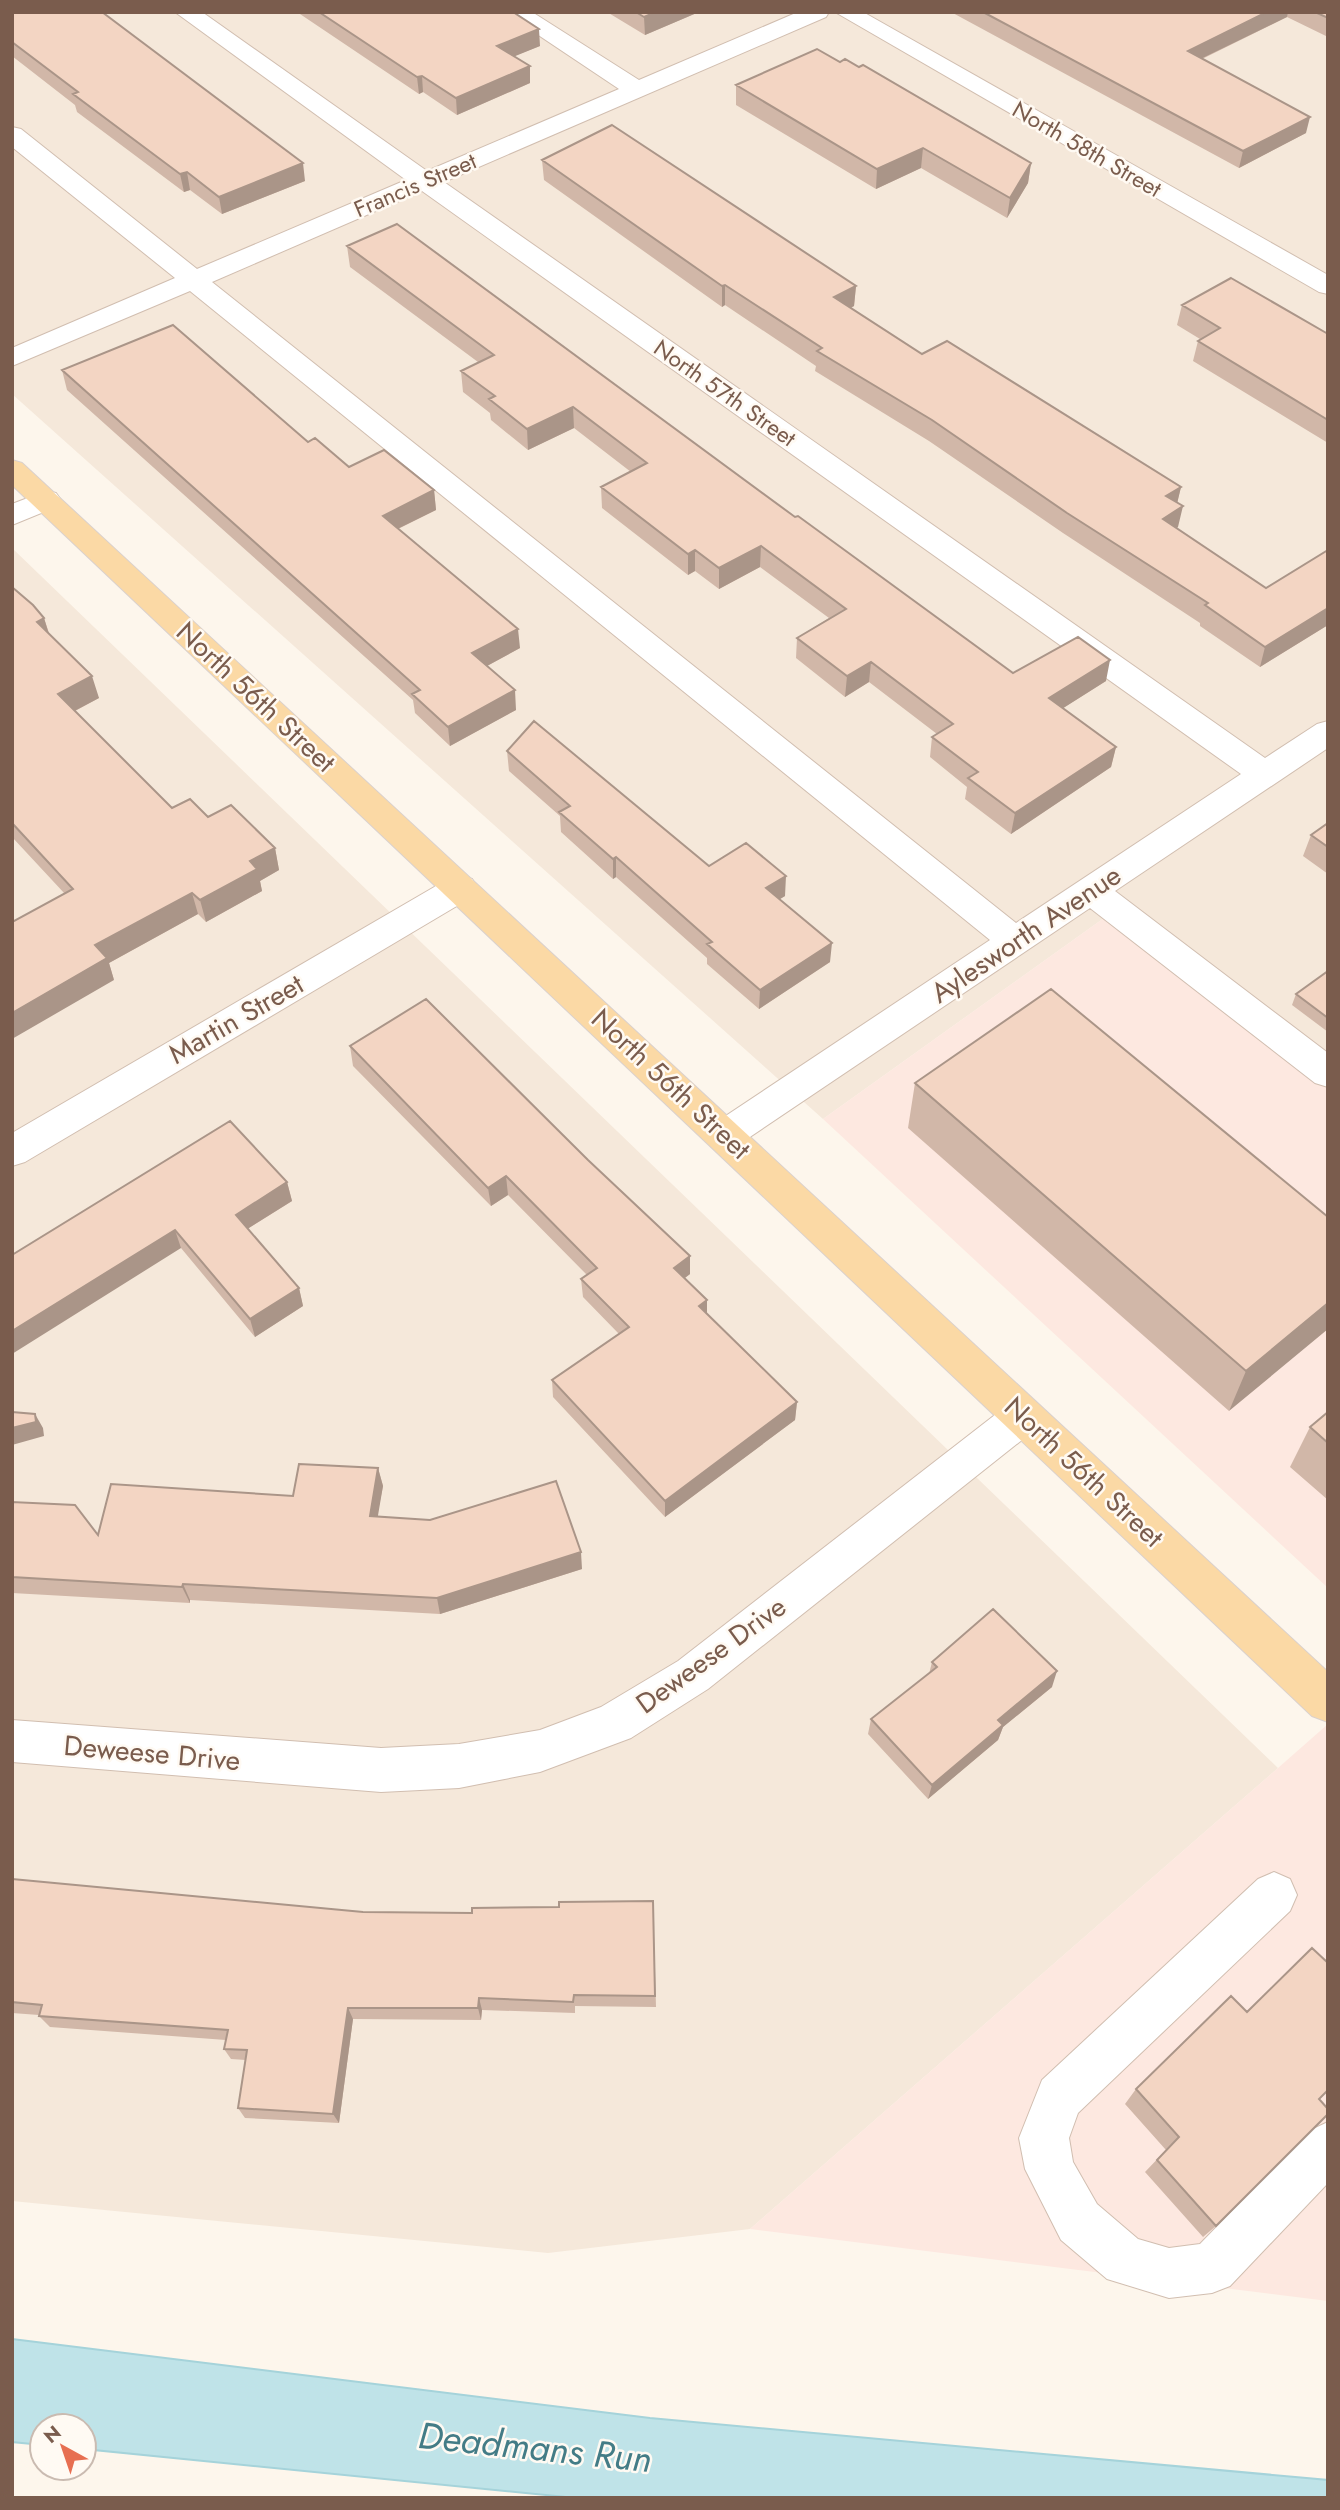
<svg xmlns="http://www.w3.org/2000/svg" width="1340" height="2510" font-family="Jost,sans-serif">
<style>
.residential{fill:#f5e8da}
.commercial{fill:#fde8e0}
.water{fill:#bfe3e8;stroke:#a5d3da;stroke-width:2}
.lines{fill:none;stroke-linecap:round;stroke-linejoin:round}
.minor-casing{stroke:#d1beb0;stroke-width:2}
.major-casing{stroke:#dad1cd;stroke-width:2}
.minor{fill:#fff;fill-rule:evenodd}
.major{fill:#fbd9a5;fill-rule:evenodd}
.wall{fill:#d1b7a8}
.shaded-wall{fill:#aa9588}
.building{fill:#f3d5c3;stroke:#aa9588;stroke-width:2}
.labels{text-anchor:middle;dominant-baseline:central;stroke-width:5;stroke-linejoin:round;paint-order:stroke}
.far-street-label{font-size:23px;fill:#7a5c4d;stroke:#fffaf3}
.street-label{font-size:28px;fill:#7a5c4d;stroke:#fffaf3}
.near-water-label{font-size:37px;font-style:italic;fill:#437c86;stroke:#fffaf3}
</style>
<rect width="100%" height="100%" fill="#fdf6ec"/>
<path class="residential" d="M12,12h1316v1048l-203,-157 -302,216 -811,-725z
M12,548l1266,1220 -528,461 -202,24 -536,-52z"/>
<path class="commercial" d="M1125,903l203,157v528l-505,-469z
M1328,1724v577l-578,-72 528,-461z"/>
<path class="water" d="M12,2339l638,79 678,62v18h-752l-492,-49v-23h-42v19l-30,-3z"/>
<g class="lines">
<defs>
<path id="minor" d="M175,12h27l225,159 192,-82 -115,-77h28l107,68 159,-68h31l-3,5 -382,165 821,576 52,-34 11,-3v27l-213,143 213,162v34l-13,-4 -225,-175 -352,237 -13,5 -13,-5 -6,-10 6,-10 278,-185 -800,-649 -178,75v-18l163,-70 -163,-131v-20l9,2 176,140 209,-89zM422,191l819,583 -225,149 -804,-641z
M835,12h28l465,263v19l-9,-2z
M46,491l10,2 5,7 -5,7 -44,18v-21z
M460,876l12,3 5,9 -5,9 -447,265 -13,4v-33l436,-254z
M1023,1398l14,6 6,12 -6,12 -329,261 -77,49 -91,34 -81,16 -78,4 -369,-30v-42l369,28 78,-4 81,-14 61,-23 77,-46 331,-257z
M1274,1872l16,7 7,16 -7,16 -212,202 -9,25 4,24 24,42 41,35 31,9 31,-4 111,-114 17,-8v61l-98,103 -18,7 -43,5 -62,-19 -46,-39 -36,-71 -6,-31 23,-58 216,-201z"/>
<path id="major" d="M12,460l10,3 1306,1209v50l-16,-6 -1300,-1231z"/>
</defs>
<use href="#minor" class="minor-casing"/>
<use href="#major" class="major-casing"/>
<use href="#minor" class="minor"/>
<use href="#major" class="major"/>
</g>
<path class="wall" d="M12,12l293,169 -83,33 -32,-24 -6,2 -107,-80 -2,-7 -63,-49z
M297,12h216l27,34 -26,10 16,10v17l-73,32 -34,-23 -4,2z
M607,12h92l-54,23z
M951,12h377v25l-41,-20 -85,42 104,74 -67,35z
M840,62l191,101 -3,20 -21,35 -86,-50 -45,21 -140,-84v-20z
M542,160l314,126 -2,20 -3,2 71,46 259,133 -4,16 1,24 -2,1 90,60 62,-38v75l-68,42 -60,-41v-3l-137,-90 -134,-92 -114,-70 1,-5 -91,-61 -3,2 -178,-127z
M347,246l448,271 218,156 93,8 -43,27 53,39 -5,20 -100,67 -46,-35 2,-12 -37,-30 2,-20 5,-3 -68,-52 -24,15 -49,-39 1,-20 32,-20 -69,-51 -41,22 -24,-18 -7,4 -86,-67 -1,-21 30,-15 -57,-44 -46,22 -37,-30 -1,-7 -27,-21 -2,-21 17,-9 -128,-95z
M1182,305l146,29v109l-135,-82 5,-20 2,-2 -23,-14z
M62,370l287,97 85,23 2,20 -38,19 122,119 -33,18 29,44 -66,36 -35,-33 -2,-13 -346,-310z
M12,587l32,31 5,15 50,65 -24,13 97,97 36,9 67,31 4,22 -19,11 2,10 -56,31 -8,-8 -89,49 5,17 -49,-86 -53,-57z
M507,751l202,115 76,30 -5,3 50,63 -71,47 -52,-45v-6l-91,-81 -3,2 -52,-47 -1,-16 -51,-45z
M1328,823v51l-25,-18 8,-21z
M1328,971v61l-36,-27 4,-11z
M350,1046l238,114 102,96v18l-5,4 22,36 90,88 -2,18 -130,97 -112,-120 -1,-17 67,-46 -36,-37 -2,-18 6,-4 -79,-80 -17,11 -138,-140z
M915,1083l413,134 -99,194 -321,-283z
M287,1182l5,19 -45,28 52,59 4,18 -48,31 -74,-89 -169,7z
M1328,1412v88l-38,-33 20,-40z
M378,1468l5,18 -6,30 205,53 -142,45 -250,-14v3l-178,-10v-91l86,33 195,-39z
M932,1662l120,25 -49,40 -5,13 -70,59 -60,-65 3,-15 58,-45z
M12,1879l351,33 109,1 181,-12 3,106 -81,-1v7l-93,-3 -1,10 -128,-1 -14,104 -94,-5 -7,-10 8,-48 -15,-1 -7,-10 2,-9 -176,-13 -11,-11v-1l-27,-2z
M1136,2089l183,10 -103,127 -13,11 -58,-65 21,-22 -41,-46z"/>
<path class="shaded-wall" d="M656,12h43l-54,23 -1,-18z
M1267,12h21l-1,5 -103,50 4,-16z
M539,29l1,17 -42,17 -1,-17z
M530,66v17l-73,32 -1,-17z
M422,76l1,16 -4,2 -2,-17z
M1310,117l-4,16 -67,35 4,-17z
M923,148l-2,20 -45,21 1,-20z
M303,163l2,18 -83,33 -3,-17z
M1031,163l-3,20 -21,35 3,-20z
M187,172l3,18 -6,2 -4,-18z
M725,285v20l-3,2v-21z
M856,286l-2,20 -22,11 2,-20z
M573,407l1,21 -46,22 -1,-21z
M1181,487l-5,21 -10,-12z
M434,490l2,20 -51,25 -2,-19z
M1183,506l-5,21 -20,13 5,-21z
M761,546l-1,21 -41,22v-21z
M695,550v21l-7,4v-21z
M1328,608v17l-68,42 5,-20z
M44,618l7,23 -14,-19z
M518,629l2,19 -46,25 -2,-20z
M1110,660l-4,21 -60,38 3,-21z
M871,662l-2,20 -24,15 2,-21z
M92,676l7,22 -34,18 -7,-22z
M515,690l1,20 -66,36 -2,-19z
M1116,747l-5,20 -100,67 4,-21z
M275,848l4,22 -19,11 2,10 -56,31 -6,-22 50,-39z
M616,857v20l-3,2v-20z
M786,876l-1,20 -20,12 1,-20z
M192,893l6,21 -89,49 5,17 -102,59v-26l83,-68z
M832,943l-2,19 -71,47 1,-19z
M506,1176l2,19 -17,11 -3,-18z
M287,1182l5,19 -51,32 -5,-18z
M175,1230l6,18 -169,106v-23z
M690,1256v18l-16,12v-18z
M299,1288l4,18 -48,31 -5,-18z
M707,1300v18l-8,-12z
M1328,1303v26l-99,82 17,-40z
M797,1402l-2,18 -130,97v-16z
M35,1414l8,14 1,8 -32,9v-17z
M378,1468l5,18 -8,47 -5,-17z
M581,1552l1,17 -142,45 -3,-16z
M183,1584l7,16v3l-8,-16z
M1057,1671l-5,16 -49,40 -5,13 -70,59 4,-14 66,-65z
M479,1998l3,12 -1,10 -3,-12z
M348,2008l5,11 -14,104 -6,-9z"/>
<path class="building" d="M12,12h90l201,151 -84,34 -32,-25 -7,2 -107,-80 5,-2 -66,-50z
M319,12h194l26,17 -42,17 33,20 -74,32 -34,-22 -5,1z
M636,12h20l-12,5z
M983,12h284l-79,39 122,66 -67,34z
M1315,12h13v6z
M817,49l23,13 5,-3 14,8 4,-2 168,98 -21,35 -87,-50 -46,21 -141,-84z
M612,125l244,161 -22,11 88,57 25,-13 234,146 -15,9 17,10 -20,13 103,69 62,-38v58l-63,39 -60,-42 3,-2 -141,-90 -135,-93 -115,-69 5,-3 -97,-63 -3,1 -180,-126z
M397,224l398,293 3,-1 215,157 65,-36 32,23 -61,38 67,49 -101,66 -47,-35 10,-6 -46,-35 21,-13 -82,-62 -24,14 -50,-38 49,-29 -85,-63 -42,22 -24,-18 -7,4 -87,-67 46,-24 -74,-56 -46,22 -38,-30 6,-3 -34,-25 33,-16 -147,-109z
M1231,278l97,56v86l-130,-79 22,-13 -38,-23z
M173,325l135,117 7,-4 34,29 35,-17 50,40 -51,26 135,113 -46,24 43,37 -67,37 -36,-33 8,-4 -358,-320z
M12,587l21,18 11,13 -7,4 55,54 -34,18 114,114 18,-9 18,18 23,-12 44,43 -25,13 7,8 -57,31 -8,-7 -97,52 12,13 -95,55v-91l61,-33 -61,-66z
M534,721l175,145 37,-23 40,33 -20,12 66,55 -72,47 -53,-46 5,-2 -96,-85 -3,2 -54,-47 11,-6 -63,-55z
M1328,823v24l-17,-12z
M1328,971v47l-32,-24z
M1051,989l277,228v86l-82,68 -331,-288z
M426,999l162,161 102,96 -16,12 33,32 -8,6 98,96 -132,99 -113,-121 77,-53 -48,-48 16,-11 -91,-92 -18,12 -138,-142z
M230,1121l57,61 -51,33 63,73 -49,31 -75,-89 -163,101v-76z
M12,1412l23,2 1,8 -24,6z
M1328,1412v31l-18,-16z
M299,1464l79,4 -8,48 60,4 126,-39 25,71 -144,46 -254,-14 -1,3 -170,-10v-75l63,3 23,30 13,-51 182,12z
M993,1609l64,62 -59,49 5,5 -71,60 -61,-66 66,-52 -5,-5z
M12,1879l351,33 109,1v-5l87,-1v-5l94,-1 2,95 -81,-1 -1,7 -94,-4 -1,10h-130l-15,106 -95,-6 9,-58 -23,-1 4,-19 -189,-14 3,-11 -30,-3z
M1312,1948l16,15v127l-9,9 9,10v5l-112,112 -59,-66 22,-23 -43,-48 95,-93 16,16z"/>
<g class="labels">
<g class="far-street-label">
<text transform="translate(1087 149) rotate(30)">North 58th Street</text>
<text transform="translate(415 185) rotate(-23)">Francis Street</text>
<text transform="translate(725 393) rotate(35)">North 57th Street</text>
</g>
<g class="street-label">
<text transform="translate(256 697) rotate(43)">North 56th Street</text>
<text transform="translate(1026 934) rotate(-34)">Aylesworth Avenue</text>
<text transform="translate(236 1019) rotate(-30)">Martin Street</text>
<text transform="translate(671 1084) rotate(43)">North 56th Street</text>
<text transform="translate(1084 1472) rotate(43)">North 56th Street</text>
<text transform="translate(711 1655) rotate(-36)">Deweese Drive</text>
<text transform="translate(152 1753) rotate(5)">Deweese Drive</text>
</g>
<g class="near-water-label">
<text transform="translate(535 2447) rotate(6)">Deadmans Run</text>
</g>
</g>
<rect width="1340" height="2510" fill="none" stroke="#7a5c4d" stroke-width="28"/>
<g transform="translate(63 2447) rotate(320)"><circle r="33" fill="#fffaf3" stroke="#cabbb1" stroke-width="2"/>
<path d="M0-5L12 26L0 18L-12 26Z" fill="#e76f51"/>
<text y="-10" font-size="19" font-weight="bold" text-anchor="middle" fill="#7a5c4d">N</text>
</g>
</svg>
